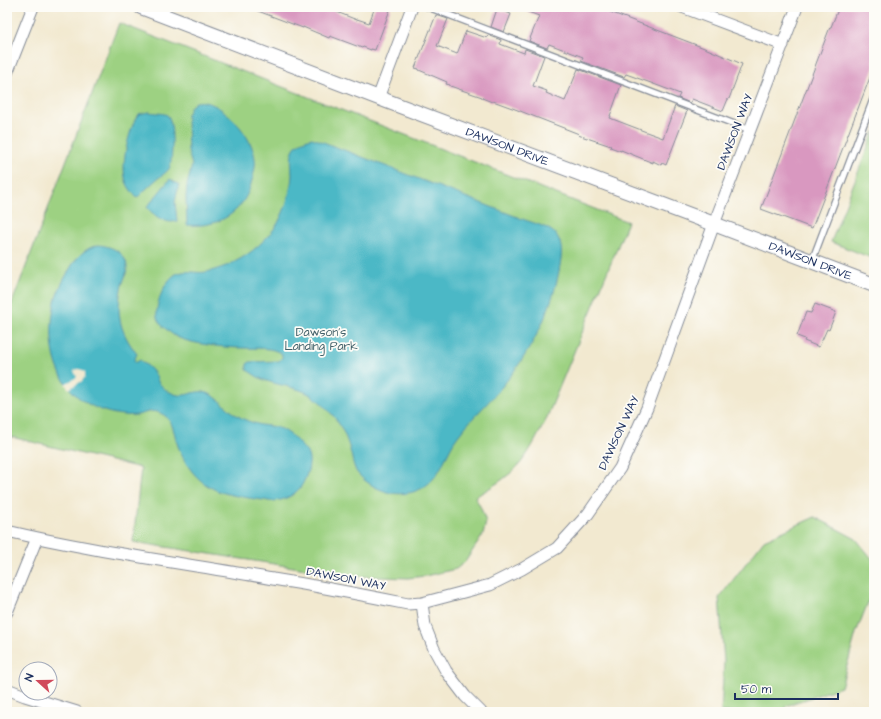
<svg xmlns="http://www.w3.org/2000/svg" width="881" height="719" font-family="'Architects Daughter',sans-serif">
<style>
.green{fill:#9dd182;stroke:#5c8070}
.water{fill:#4bb8c6;stroke:#337492}
.pier{fill:#f2e9d0}
.building{fill:#d998c0}
.lines{fill:none;stroke-linecap:round;stroke-linejoin:round}
.service-casing{stroke:#868c97;stroke-width:8}
.minor-casing{stroke:#868c97;stroke-width:13}
.tertiary-casing{stroke:#868c97;stroke-width:16}
.service{stroke:#fff;stroke-width:5.5}
.minor{stroke:#fff;stroke-width:11}
.tertiary{stroke:#fff;stroke-width:14}
.labels{text-anchor:middle;dominant-baseline:central;stroke-width:3.5;stroke-linejoin:round;paint-order:stroke}
.street-label{font-size:12px;fill:#1b2f5e;stroke:#fdfcf7}
.park-label{font-size:12px;fill:#426069;stroke:#fdfcf7}
</style>
<rect width="100%" height="100%" fill="#fdfcf7"/>
<filter id="ink" filterUnits="userSpaceOnUse"><feTurbulence type="fractalNoise" baseFrequency=".025" numOctaves="2"/><feDisplacementMap in="SourceGraphic" scale="8" xChannelSelector="R" yChannelSelector="G"/><feConvolveMatrix kernelMatrix="1 2 1 2 8 2 1 2 1" color-interpolation-filters="sRGB"/></filter>
<filter id="wash" filterUnits="userSpaceOnUse"><feTurbulence type="fractalNoise" baseFrequency=".012" numOctaves="4" result="noise"/><feDisplacementMap in="SourceGraphic" scale="16" xChannelSelector="R" yChannelSelector="G"/><feGaussianBlur stdDeviation="0.9" result="paint"/><feColorMatrix in="noise" values="0 0 0 0 0 0 0 0 0 0 0 0 0 0 0 0 0 1.4 0 .05"/><feComposite in="paint" operator="in"/></filter>
<g filter="url(#wash)">
<rect width="100%" height="100%" fill="#f2e9d0"/>
<path class="green" d="M119,23l509,199 -83,200c-8,15 -15,30 -26,43 -12,13 -29,23 -44,32l6,11 5,14 -3,13 -18,27 -9,7 -31,7 -17,2 -57,-2 -218,-34 8,-74 -134,-32v-120z
M874,131v128l-43,-17z
M815,517l41,22 18,22v26l-18,46 -15,54 -55,19 -3,6h-62l3,-51 -5,-63 45,-58z"/>
<path class="water" d="M196,102c2,0 6,-1 9,0 21,4 48,35 50,57 1,6 -1,14 -3,21 -7,32 -33,48 -65,45l-1,-28 1,-12 3,-11 2,-9 -4,-14 -1,-36 4,-9z
M149,112c5,1 15,1 18,3 7,4 6,47 2,54 -3,4 -8,7 -12,10 -7,6 -13,12 -20,19 -5,-6 -11,-13 -12,-21 -4,-15 5,-49 12,-61l2,-2z
M312,138l6,2 207,80c9,3 27,8 32,16 7,10 4,24 2,35 -9,47 -33,89 -65,125 -12,13 -25,25 -36,40 -12,15 -15,36 -30,48 -10,9 -25,11 -37,9 -11,-2 -29,-12 -35,-22 -3,-6 -4,-14 -6,-21 -3,-11 -8,-23 -15,-32 -7,-9 -15,-17 -24,-23 -15,-9 -33,-9 -49,-16 -5,-2 -10,-6 -15,-9v-6l3,-2 29,-1 3,-3v-4c-11,-8 -26,-5 -38,-6 -16,0 -56,-4 -69,-12 -3,-2 -7,-5 -9,-7 -4,-3 -8,-7 -9,-12 -2,-13 8,-37 19,-43 10,-5 20,0 30,-2 7,-1 14,-4 20,-6 21,-9 34,-20 48,-37 10,-13 17,-37 18,-54 0,-7 -2,-17 1,-24 3,-8 11,-11 19,-13z
M170,179l4,3 5,2 -4,18 2,19c-11,4 -24,-6 -30,-14z
M98,245c13,1 28,7 29,22 0,6 -3,12 -5,18 -2,8 -3,16 -3,24 0,18 8,32 18,45l-3,6 1,2h2l3,-2c5,4 11,8 15,14 2,3 2,7 4,9 3,4 8,8 11,9 14,8 22,-2 34,0 12,2 24,18 34,24 6,4 15,7 23,9 6,1 14,1 20,4 8,3 13,9 19,15 2,3 7,7 8,11 4,9 -3,26 -8,33 -7,8 -17,13 -27,13 -3,1 -7,-1 -10,-1 -14,-2 -40,-5 -51,-12 -8,-4 -16,-11 -21,-18 -6,-7 -10,-16 -13,-24 -4,-11 -4,-24 -14,-31 -12,-7 -16,-2 -27,0 -20,2 -43,-5 -59,-18 -25,-21 -30,-59 -24,-90 2,-13 8,-24 14,-35 8,-14 15,-23 30,-27z"/>
<path class="pier" d="M78,369l5,1 2,2v5l-3,4 -13,8 -4,-5 12,-7 -3,-6z"/>
<g id="blocks">
<path class="building" d="M250,7h74l33,13v-1l12,4 6,-16h16l-16,43 -4,-1v1l-8,-3 -1,1 -32,-12 -1,2 -26,-11v1l-53,-20z
M517,7h80l110,42 35,15 -13,35h-1l-5,12 -31,-12 -2,4 -12,-5 2,-4 -29,-11 -25,-9 -2,3 -43,-16 2,-4 -34,-13 -2,4 -18,-7 10,-25 -22,-8z
M839,7h35v60l-62,161 -51,-19 69,-182h1z
M497,9l14,5 -7,18 -13,-5z
M436,15l12,4 -11,27 20,8 9,-23 21,7 1,-3 13,5 -1,4 24,9 1,-4 19,7 -11,30 14,5 -1,2 19,8 13,-32 43,16 -11,31h1l-1,2 39,15 14,5 12,-32 12,5 -21,54 -4,-2 -1,2 -8,-4v2l-32,-13v1l-11,-4 1,-1 -33,-11 1,-1 -64,-25 -22,-8 -1,1 -10,-4v-1l-32,-11v-1l-4,-1 1,-2 -28,-12v-1l-4,-1z
M815,304l21,8 -7,18 -2,-1 -8,18 -15,-6 1,-2 -8,-3 9,-24 5,1z"/>
</g>
</g>
<g filter="url(#ink)">
<use href="#blocks" fill-opacity="0" stroke="#868c97" stroke-width="1"/>
<g class="lines">
<defs>
<path id="service" d="M428,7l322,123
M812,261l62,-164"/>
<path id="minor" d="M682,7l101,38
M7,73l26,-66
M378,98l34,-91
M7,531c88,21 178,32 266,48 45,7 90,16 135,25l14,-1 68,-18 32,-16 35,-21 31,-34 32,-46 27,-60 67,-184 83,-217
M422,603l3,23 9,23 12,22 19,25 16,16
M7,612l30,-74
M7,689l18,7 52,16"/>
<g id="tertiary">
<path id="s1" d="M141,7l251,96 322,121 160,61"/>
</g>
</defs>
<use href="#service" class="service-casing"/>
<use href="#minor" class="minor-casing"/>
<use href="#tertiary" class="tertiary-casing"/>
<use href="#service" class="service"/>
<use href="#minor" class="minor"/>
<use href="#tertiary" class="tertiary"/>
</g>
</g>
<g class="labels">
<g class="street-label">
<text transform="translate(735 132) rotate(-69)">DAWSON WAY</text>
<text stroke="none"><textPath href="#s1" startOffset="392">DAWSON DRIVE</textPath></text>
<text stroke="none"><textPath href="#s1" startOffset="716">DAWSON DRIVE</textPath></text>
<text transform="translate(619 433) rotate(-65)">DAWSON WAY</text>
<text transform="translate(346 579) rotate(11)">DAWSON WAY</text>
</g>
<g class="park-label">
<text x="321" y="332">Dawson's<tspan x="321" dy="14">Landing Park</tspan></text>
</g>
</g>
<rect width="881" height="719" fill="none" stroke="#fdfcf7" stroke-width="24"/>
<g transform="translate(38 681) rotate(291)"><circle r="19" fill="#fdfcf7" stroke="#a3aaba"/>
<path d="M0-3L7 15L0 10L-7 15Z" fill="#d1495b"/>
<text y="-6" font-size="11" font-weight="bold" text-anchor="middle" fill="#1b2f5e">N</text>
</g>
<path d="M735 693v6h103v-6" fill="none" stroke="#1b2f5e" stroke-width="2"/>
<text x="741" y="693" font-size="12" fill="#1b2f5e" stroke="#fdfcf7" stroke-width="3" paint-order="stroke">50 m</text>
</svg>
